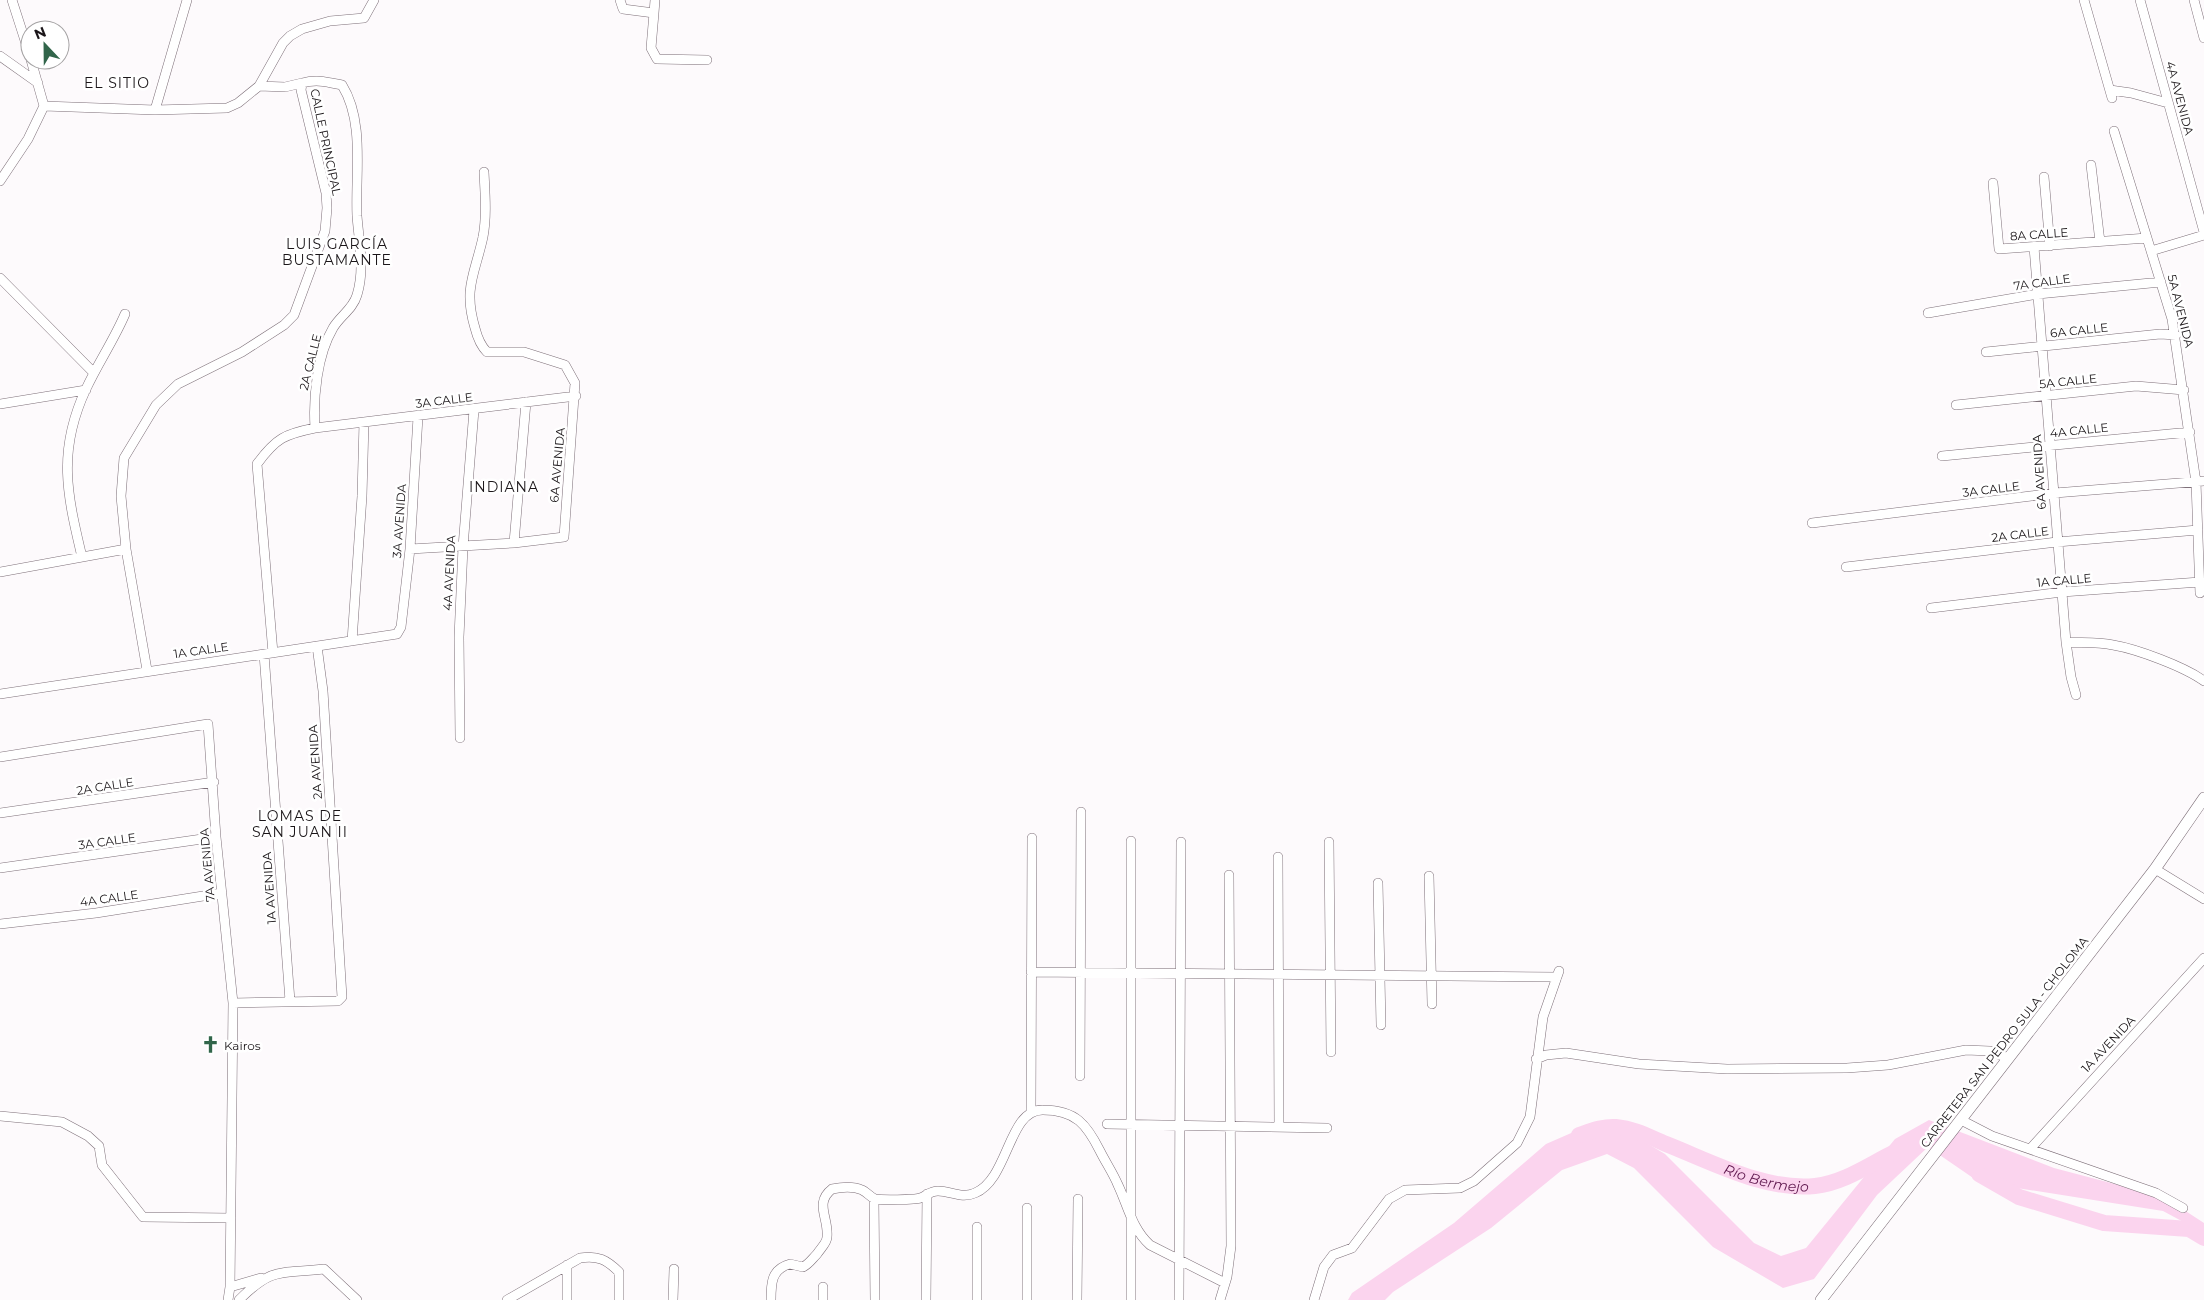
<svg xmlns="http://www.w3.org/2000/svg" width="2204" height="1300" font-family="Montserrat,sans-serif">
<style>
.water{fill:#fbd4ee}
.lines{fill:none;stroke-linecap:round;stroke-linejoin:round}
.river{stroke:#fbd4ee;stroke-width:16}
.street-casing{stroke:#7e7079;stroke-width:10}
.secondary-casing{stroke:#7e7079;stroke-width:12}
.street{stroke:#fff;stroke-width:9}
.secondary{stroke:#fff;stroke-width:11}
.labels{text-anchor:middle;dominant-baseline:central;stroke-width:5;stroke-linejoin:round;paint-order:stroke}
.street-label{font-size:12px;fill:#1b1619;stroke:#fff}
.poi-label{font-size:12px;fill:#1b1619;stroke:#fff;text-anchor:start}
.neighbourhood-label{font-size:14px;letter-spacing:1px;fill:#1b1619;stroke:#fff}
.water-label{font-size:14px;font-style:italic;fill:#5e174d;stroke:#fff}
</style>
<rect width="100%" height="100%" fill="#fdfafc"/>
<path class="water" d="M1929,1120l125,48 110,29 40,26v10l-41,-22 -184,-29 -51,-35 -51,48 -63,84 -31,9 -70,-41 -79,-79 -27,-14 -45,16 -71,58 -98,64 -8,8h-37l4,-7 102,-70 92,-79 39,-17 43,5 37,22 89,89 27,13 25,-8 89,-109z"/>
<g class="lines">
<g class="river">
<path id="s1" d="M1579,1135c12,-4 25,-9 37,-8 20,2 33,10 50,17 46,18 99,47 149,42 29,-3 55,-22 80,-34"/>
<path d="M1979,1174l40,23 85,26 85,6 15,9"/>
</g>
<defs>
<path id="street" d="M12,0l18,56
M620,0l3,9 31,4 -3,35 6,11 50,1
M2084,0l28,98
M2140,0l64,232
M2194,0l10,38
M654,13l1,-13
M0,56l38,27
M31,60l13,46
M302,83c15,-4 25,-1 40,2 23,37 13,89 15,131 2,26 8,53 0,79 -4,14 -17,21 -24,33 -16,27 -20,69 -18,100
M2110,90l21,3 37,10
M44,106l111,4 72,-2 11,-5 21,-17 24,-43 7,-7 12,-7 28,-8 34,-3 10,-18
M155,110l32,-110
M2114,131l58,188 24,163 4,111
M2091,165l9,77
M2044,177l6,69
M0,181l28,-42 16,-33
M1993,183l6,66 148,-11
M2034,247l32,395 5,35 5,18
M2151,251l53,-16
M0,278l94,95
M1928,313l110,-19 123,-12
M1986,352l174,-18 16,1
M0,404l86,-14
M1956,405l180,-19 48,4
M1942,456l248,-24
M1812,523l243,-30 149,-12
M514,543l12,-141
M410,549l104,-6 50,-6 11,-154 -10,-18 -41,-13h-37c-6,-6 -10,-16 -12,-24 -12,-40 0,-54 8,-91 4,-21 2,-44 1,-65
M82,557c-15,-63 -25,-106 4,-168 12,-26 28,-49 39,-75
M1846,567l211,-25 141,-12
M0,572l126,-23
M1931,608l131,-16 138,-10
M352,641l10,-145 2,-74
M2066,642c15,1 32,0 47,3 24,4 72,22 91,36
M273,653l-16,-189c19,-26 28,-30 58,-36l261,-32
M264,654l26,347
M147,670l-21,-121 -5,-53 3,-38 32,-53 22,-21 64,-32 42,-27 10,-10 31,-84 2,-23 -1,-15 -25,-103 1,-7 -17,4 -26,-1
M0,694l397,-60 4,-7 9,-78 8,-132
M460,738l-1,-101 4,-90 11,-137
M0,757l208,-33 8,113 17,166 -3,284 -2,13
M0,813l214,-31
M1329,842l2,210
M1278,857l1,270
M0,868l216,-31
M2155,869l49,30
M1429,876l3,128
M1378,883l3,142
M0,924l96,-11 126,-20
M1031,972l526,5
M233,1003l105,-2 4,-4 -19,-306 -6,-45
M1536,1059l10,-4 20,-2 73,11 88,5 120,-1 41,-3 78,-15 24,1 18,7
M1080,1076l1,-264
M1031,1111l1,-273
M0,1116l62,6 26,14 11,10 3,19 41,52 88,1
M1961,1120l31,16 164,57 27,15
M1107,1124l220,4
M2031,1148l173,-190
M874,1199l1,101
M567,1265v35
M230,1287l31,-9
M823,1287v13
M239,1300c34,-34 42,-26 85,-31l33,31
M507,1300l73,-42c18,-3 27,2 39,14v28
M673,1300l1,-31
M771,1300c0,-16 0,-31 19,-36l13,3c6,-3 9,-8 14,-13 3,-5 10,-11 10,-17 2,-19 -13,-34 5,-48 10,-2 21,-3 30,1 5,2 8,7 13,9 5,1 40,1 45,-1 6,-2 10,-7 18,-7 13,0 23,8 37,2 34,-14 33,-84 68,-83 33,0 44,15 57,41 6,12 13,22 18,34 10,21 14,44 32,60l75,38
M926,1300l1,-106
M977,1300v-73
M1027,1300v-92
M1077,1300l1,-101
M1131,1300v-459
M1179,1300l2,-458
M1220,1300l7,-23 4,-31 -2,-371
M1314,1300l10,-33 9,-12 19,-7 37,-49 16,-9 55,-2 14,-7 43,-38 13,-26 13,-100 16,-46"/>
<path id="secondary" d="M1821,1300l334,-431 49,-71"/>
</defs>
<use href="#street" class="street-casing"/>
<use href="#secondary" class="secondary-casing"/>
<use href="#street" class="street"/>
<use href="#secondary" class="secondary"/>
</g>
<defs>
<symbol id="church-bare" viewBox="-9 -9 18 18"><path d="M-1.2-6h2.4v3.5h3.3v2.4h-3.3V6h-2.4V-.1h-3.3v-2.4h3.3Z" fill="#31654a" stroke="#fff" stroke-width="2.5" paint-order="stroke"/></symbol>
</defs>
<g fill-rule="evenodd">
<use href="#church-bare" x="198" y="1032" width="25" height="25"/>
</g>
<g class="labels">
<g class="street-label">
<text transform="translate(2180 98) rotate(75)">4A AVENIDA</text>
<text transform="translate(326 142) rotate(78)">CALLE PRINCIPAL</text>
<text transform="translate(2039 234) rotate(-4)">8A CALLE</text>
<text transform="translate(2042 282) rotate(-8)">7A CALLE</text>
<text transform="translate(2181 311) rotate(76)">5A AVENIDA</text>
<text transform="translate(2079 330) rotate(-6)">6A CALLE</text>
<text transform="translate(310 362) rotate(-76)">2A CALLE</text>
<text transform="translate(2068 381) rotate(-6)">5A CALLE</text>
<text transform="translate(444 400) rotate(-7)">3A CALLE</text>
<text transform="translate(2079 430) rotate(-6)">4A CALLE</text>
<text transform="translate(557 465) rotate(-85)">6A AVENIDA</text>
<text transform="translate(2039 472) rotate(-94)">6A AVENIDA</text>
<text transform="translate(1991 489) rotate(-7)">3A CALLE</text>
<text transform="translate(399 521) rotate(-86)">3A AVENIDA</text>
<text transform="translate(2020 534) rotate(-7)">2A CALLE</text>
<text transform="translate(449 573) rotate(-87)">4A AVENIDA</text>
<text transform="translate(2064 580) rotate(-5)">1A CALLE</text>
<text transform="translate(201 650) rotate(-8)">1A CALLE</text>
<text transform="translate(315 762) rotate(-94)">2A AVENIDA</text>
<text transform="translate(105 786) rotate(-9)">2A CALLE</text>
<text transform="translate(107 841) rotate(-8)">3A CALLE</text>
<text transform="translate(207 865) rotate(-95)">7A AVENIDA</text>
<text transform="translate(269 888) rotate(-94)">1A AVENIDA</text>
<text transform="translate(109 898) rotate(-8)">4A CALLE</text>
<text transform="translate(2004 1042) rotate(-52)">CARRETERA SAN PEDRO SULA - CHOLOMA</text>
<text transform="translate(2108 1044) rotate(-47)">1A AVENIDA</text>
</g>
<g class="poi-label">
<text x="224" y="1045">Kairos</text>
</g>
<g class="neighbourhood-label">
<text x="117" y="83">EL SITIO</text>
<text x="337" y="244">LUIS GARCÍA<tspan x="337" dy="16">BUSTAMANTE</tspan></text>
<text x="504" y="487">INDIANA</text>
<text x="300" y="816">LOMAS DE<tspan x="300" dy="16">SAN JUAN II</tspan></text>
</g>
<g class="water-label">
<text stroke="none"><textPath href="#s1" startOffset="198">Río Bermejo</textPath></text>
</g>
</g>
<g transform="translate(45 45) rotate(338)"><circle r="24" fill="#ffffff" stroke="#a4a2a3"/>
<path d="M0-4L9 19L0 12L-9 19Z" fill="#31654a"/>
<text y="-8" font-size="14" font-weight="bold" text-anchor="middle" fill="#1b1619">N</text>
</g>
</svg>
